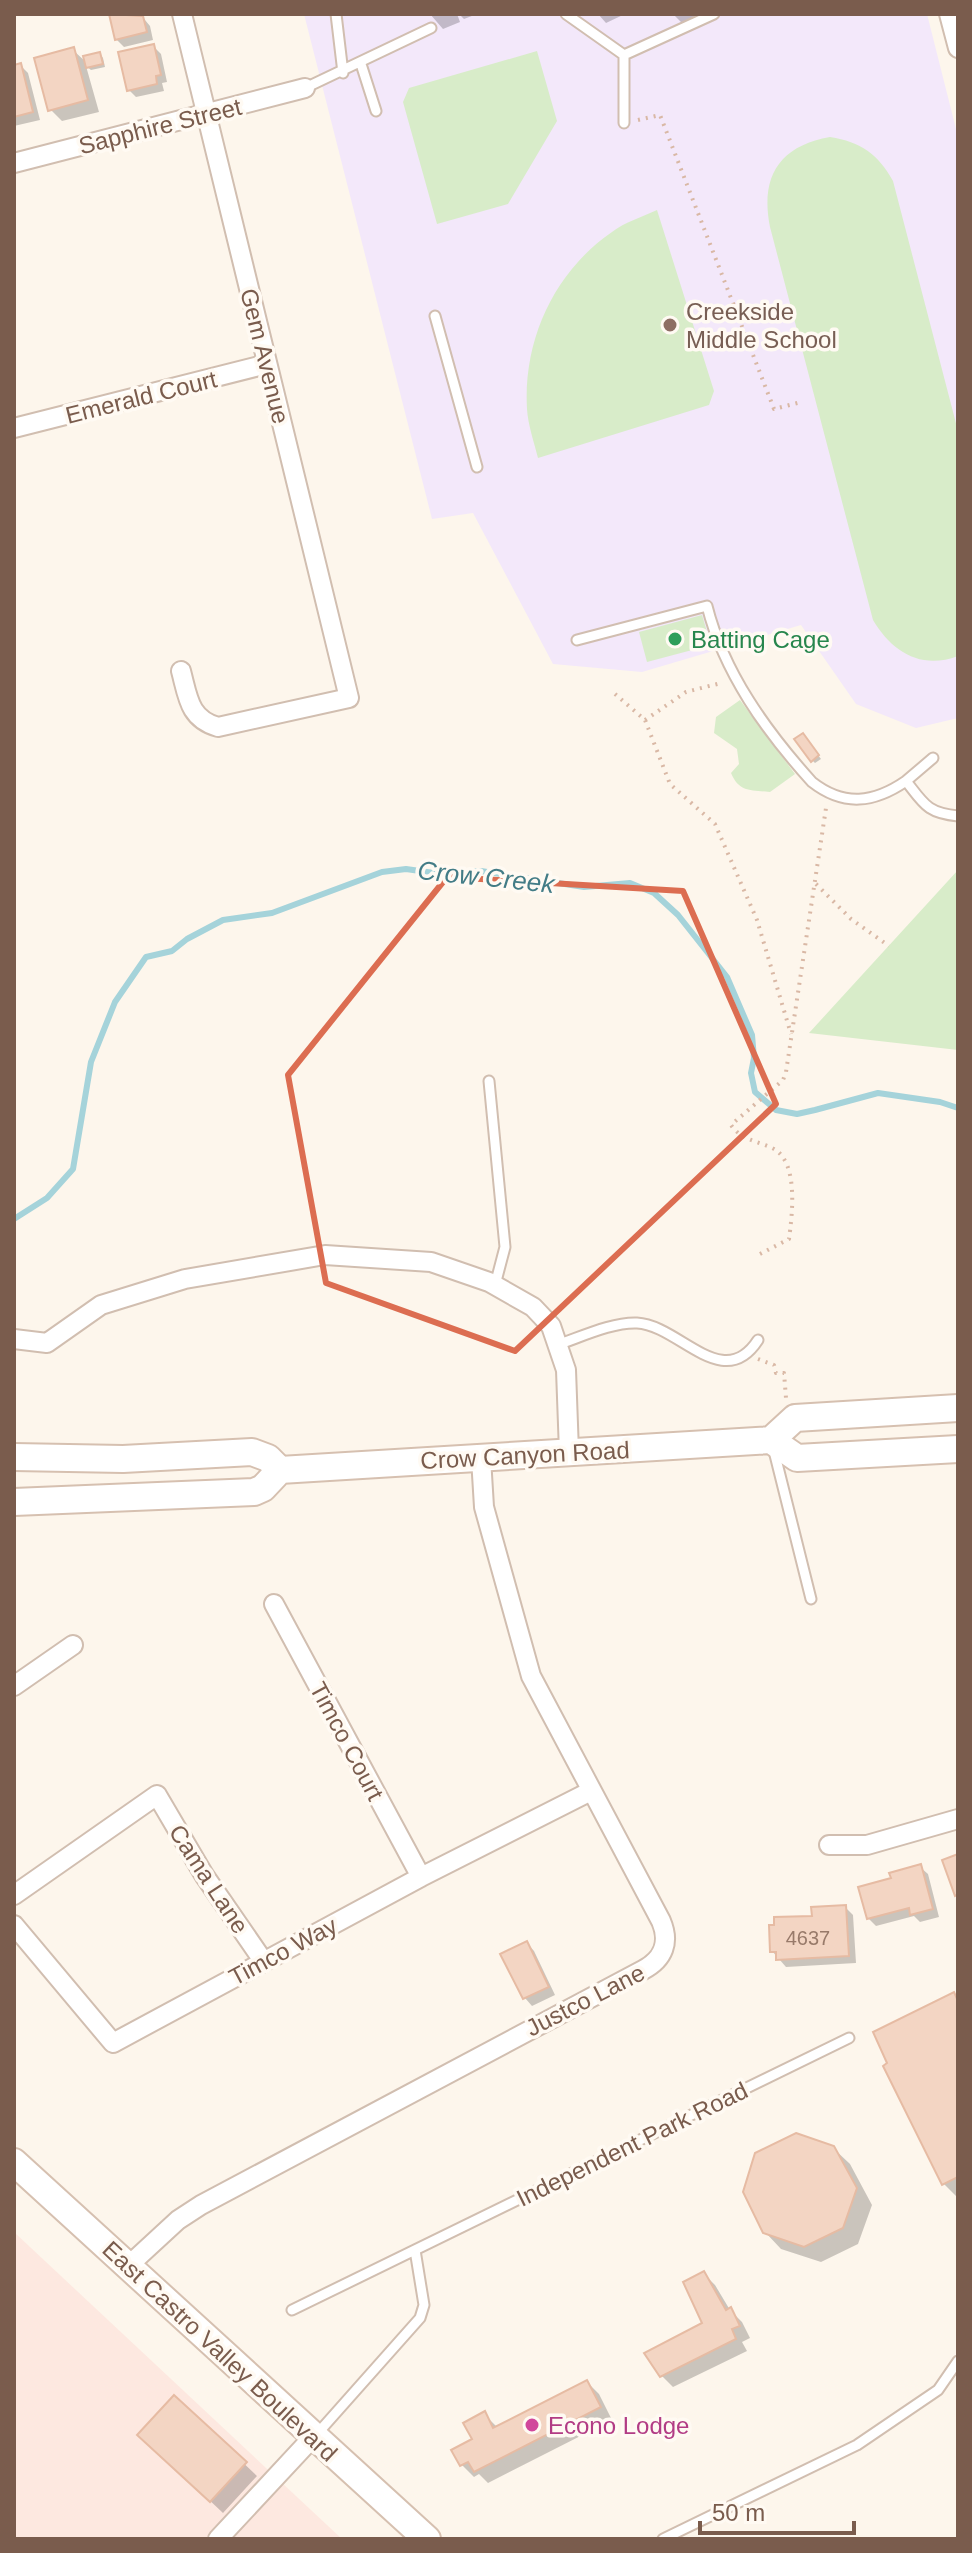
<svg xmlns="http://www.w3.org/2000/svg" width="972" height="2553" font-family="Arial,sans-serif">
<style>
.commercial{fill:#fde8e0}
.education{fill:#f3e8fa}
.green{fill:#d8ecc9}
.shadow{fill:#0003}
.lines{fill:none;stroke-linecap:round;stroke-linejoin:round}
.stream{stroke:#a5d3da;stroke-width:6}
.building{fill:#f3d5c3;stroke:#e6bba3;stroke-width:2}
.lane-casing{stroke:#d1beb0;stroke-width:13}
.street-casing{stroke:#d1beb0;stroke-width:22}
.secondary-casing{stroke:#d6c0b0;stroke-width:30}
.path{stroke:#d9b8a5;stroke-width:4;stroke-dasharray:2 6;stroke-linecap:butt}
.lane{stroke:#fff;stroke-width:9}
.street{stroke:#fff;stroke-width:18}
.secondary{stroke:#fff;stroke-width:26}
.marked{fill:none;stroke:#dc6d51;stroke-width:6;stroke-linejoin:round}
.education-dot{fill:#8d6e63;stroke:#fffaf3;stroke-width:3}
.leisure-dot{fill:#2e9e5b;stroke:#fffaf3;stroke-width:3}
.hotel-dot{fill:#d1479c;stroke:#fffaf3;stroke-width:3}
.labels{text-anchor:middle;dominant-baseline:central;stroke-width:7;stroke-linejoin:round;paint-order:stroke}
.number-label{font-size:20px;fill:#987a6a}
.street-label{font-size:24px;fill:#7a5c4d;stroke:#fffaf3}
.education-label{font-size:24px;fill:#785e54;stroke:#fffaf3;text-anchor:start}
.leisure-label{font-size:24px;fill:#27864d;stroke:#fffaf3;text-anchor:start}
.hotel-label{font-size:24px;fill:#b23c85;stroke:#fffaf3;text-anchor:start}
.water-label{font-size:26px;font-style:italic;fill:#437c86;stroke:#fffaf3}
</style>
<rect width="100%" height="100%" fill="#fdf6ec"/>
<path class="commercial" d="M14,2232l328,307h-328z"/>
<path class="education" d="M304,14h623l31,123v581l-42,10 -60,-24 -55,-79 -159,47 -89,-8 -80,-151 -41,6z"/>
<path class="green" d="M537,51l20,70 -49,83 -71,20 -34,-122 6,-14z
M830,137c31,5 48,17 63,44l65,250v225c-37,14 -66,-4 -85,-36l-103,-393c-10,-50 9,-81 60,-90z
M657,210l57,181 -5,14 -171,53c-4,-16 -10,-33 -11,-49 -4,-70 28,-138 85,-177 13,-10 30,-15 45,-22z
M702,615l9,30 -64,17 -8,-30z
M740,700l55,74 -25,18c-20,-2 -31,0 -39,-19l8,-9 -2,-15 -23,-16 2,-16z
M958,870v180l-149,-17z"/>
<path class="shadow" d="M111,14h29l10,12 3,14 -29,7 -8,-8z
M430,14h27l3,8 -17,7z
M459,14h18l-13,5z
M598,14h27l-19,9z
M673,14h42l-30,12z
M153,46l8,8 6,28 -5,1 2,8 -28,6 -7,-7z
M73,50l15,14 12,-10 3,4 2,9 -14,3 -5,-4 13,46 -37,9 -12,-12z
M20,65l8,8 12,47 -26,6v-59z
M806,739l15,20 -6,4 -3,-3z
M920,1867l8,7 11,43 -19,5 -6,-6 -38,10 -8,-8 25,-38z
M845,1907l8,8 3,48 -70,4 -14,-16 42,-34z
M527,1943l7,8 21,44 -23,11 -7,-8z
M953,1995l5,4v199l-14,-14 -55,-121z
M833,2148l17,16 22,41 -14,39 -37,18 -40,-13 -16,-17z
M703,2273l12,12 15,25 12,12 8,16 -8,4 5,9 -74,36 -12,-12 44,-51z
M587,2382l12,12 13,26 -124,63 -9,-9 -5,3 -12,-12 22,-51 14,14z
M174,2397l83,79 -34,37 -71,-67z"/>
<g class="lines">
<path class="stream" d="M14,1219l33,-21 26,-29 18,-107 24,-60 31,-45 26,-6 15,-12 36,-19 49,-7 110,-41 24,-3 35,5 40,-3 103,16 46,-4 24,10 24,22 49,62 25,58 2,23 -3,15 4,19 21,18 21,4 18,-4 63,-17 62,9 18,6"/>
</g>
<path class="building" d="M109,14l34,2 4,16 -32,8z
M154,44l7,31 -5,1 1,8 -30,7 -9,-39z
M74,47l14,53 -40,11 -14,-53z
M100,52l3,12 -17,4 -3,-12z
M21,63l12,49 -19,5v-52z
M803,733l16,22 -8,7 -17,-23z
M958,1854v40l-3,2 -13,-36z
M921,1864l12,45 -23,6 -1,-7 -42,11 -9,-32 33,-9 -2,-5z
M846,1905l3,51 -73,4v-8h-6l-1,-27h5v-8l38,-1 -1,-9z
M527,1941l22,46 -26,12 -23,-45z
M954,1992l4,9v176l-16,8 -59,-119 4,-3 -14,-31z
M796,2133l38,13 23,42 -14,40 -39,19 -41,-14 -20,-41 12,-39z
M704,2271l22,39 5,-3 9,19 -8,3 4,10 -76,38 -16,-24 58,-30 -19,-41z
M587,2380l14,27 -127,65 -6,-10 -8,4 -9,-16 21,-11 -9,-16 22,-12 8,17z
M174,2395l73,67 -37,40 -73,-67z"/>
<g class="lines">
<defs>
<path id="lane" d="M336,14l7,59
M566,14l58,41
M624,55l90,-41
M361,64l15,47
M305,88l126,-60
M624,123v-68
M435,316l42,151
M577,640l130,-34c17,67 59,125 105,176 32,25 62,21 94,-1
M933,758l-27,23c18,23 21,32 52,35
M489,1081l16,166 -10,38
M557,1345c24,-8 55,-23 80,-22 42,2 86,71 121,17
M773,1447l38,152
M292,2310l557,-272
M317,2434l103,-116 4,-13 -9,-55
M663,2539l194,-94 81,-55 20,-29"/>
<path id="street" d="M949,14l9,34
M14,163l291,-75
M14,428l253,-64
M181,671c7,26 8,48 37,56l131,-29 -167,-684
M14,1339l33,4 54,-38 84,-26 140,-24 106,7 58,20 44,25 18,19 15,44 3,82
M274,1604l147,273
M14,1686l59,-41
M829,1845h38l91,-26
M14,1895l143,-100 47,80 60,87
M14,1925l99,118 308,-166 170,-86
M127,2267l51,-47 23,-15 442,-235c21,-11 27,-28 18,-49l-130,-245 -47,-169 -3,-49
M218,2539l95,-102"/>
<path id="secondary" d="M771,1440l26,18 161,-9
M14,1457l109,2 129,-7 16,6 12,12
M14,1502l240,-10 9,-4 17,-18 491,-30 24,-22 163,-10
M14,2162l413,377"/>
</defs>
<use href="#lane" class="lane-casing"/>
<use href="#street" class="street-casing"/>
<use href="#secondary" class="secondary-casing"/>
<path class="path" d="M638,120l22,-5 114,294 27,-7
M615,694l30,26 25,64 45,40 42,96 34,114
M645,720l41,-28 35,-9
M816,884l35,35 38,27
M760,1254l29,-15c3,-23 10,-76 -15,-90 -15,-8 -32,-8 -43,-24l52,-45 3,-8 40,-264
M758,1359l16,6 2,8h8l2,25"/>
<use href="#lane" class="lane"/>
<use href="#street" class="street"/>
<use href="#secondary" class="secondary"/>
</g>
<path class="marked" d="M447,877l236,14 93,213 -261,247 -189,-68 -38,-208z"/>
<circle class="education-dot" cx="670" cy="325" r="8"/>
<circle class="leisure-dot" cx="675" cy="639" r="8"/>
<circle class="hotel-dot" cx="532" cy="2425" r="8"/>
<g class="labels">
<g class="number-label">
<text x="808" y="1938">4637</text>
</g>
<g class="street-label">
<text transform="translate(160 126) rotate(-14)">Sapphire Street</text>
<text transform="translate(265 356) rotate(76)">Gem Avenue</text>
<text transform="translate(141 397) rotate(-14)">Emerald Court</text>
<text transform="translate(525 1455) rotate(-3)">Crow Canyon Road</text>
<text transform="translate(347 1741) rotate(62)">Timco Court</text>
<text transform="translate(209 1879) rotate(57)">Cama Lane</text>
<text transform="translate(283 1951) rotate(-28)">Timco Way</text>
<text transform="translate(585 2000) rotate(-27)">Justco Lane</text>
<text transform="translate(632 2144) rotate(-26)">Independent Park Road</text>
<text transform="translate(220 2351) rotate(43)">East Castro Valley Boulevard</text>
</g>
<g class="education-label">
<text x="686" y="311">Creekside<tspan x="686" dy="28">Middle School</tspan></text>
</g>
<g class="leisure-label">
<text x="691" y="639">Batting Cage</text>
</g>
<g class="hotel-label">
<text x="548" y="2425">Econo Lodge</text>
</g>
<g class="water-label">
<text transform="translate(486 877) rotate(6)">Crow Creek</text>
</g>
</g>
<rect width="972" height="2553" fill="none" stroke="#7a5c4d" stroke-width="32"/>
<path d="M700 2521v12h154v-12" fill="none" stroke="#7a5c4d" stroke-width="4"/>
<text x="712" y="2521" font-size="24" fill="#7a5c4d" stroke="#fffaf3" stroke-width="6" paint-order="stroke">50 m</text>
</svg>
